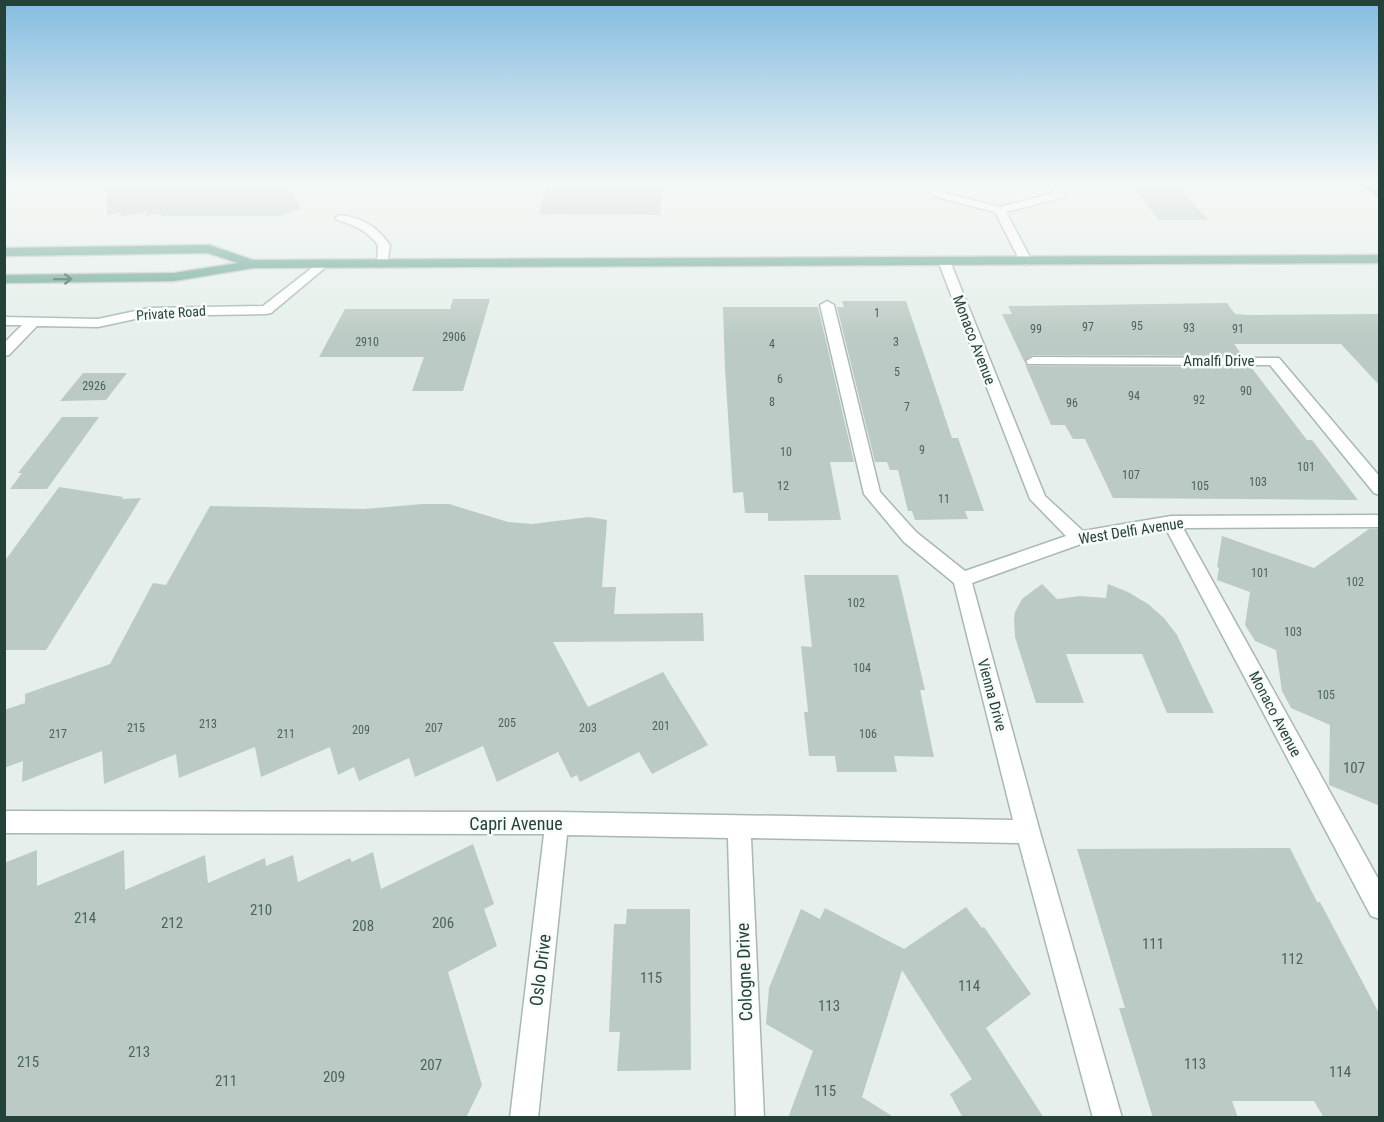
<svg xmlns="http://www.w3.org/2000/svg" width="1384" height="1122" font-family="'Roboto Condensed',sans-serif">
<style>
.building{fill:#bbcac4}
.lines{fill:none;stroke-linecap:round;stroke-linejoin:round}
.minor-casing{stroke:#a8b8b2;stroke-width:3}
.major-casing{stroke:#c2cac8;stroke-width:3}
.minor{fill:#fff;fill-rule:evenodd}
.major{fill:#6aa596;fill-rule:evenodd}
.oneway{stroke:#365b51}
.labels{text-anchor:middle;dominant-baseline:central;stroke-width:5;stroke-linejoin:round;paint-order:stroke}
.number-label{font-size:12px;fill:#4a645c}
.far-street-label{font-size:14px;fill:#24423a;stroke:#f7fbf9}
.street-label{font-size:15px;fill:#24423a;stroke:#f7fbf9}
.near-number-label{font-size:15px;fill:#4a645c}
.near-street-label{font-size:18px;fill:#24423a;stroke:#f7fbf9}
</style>
<rect width="100%" height="100%" fill="#e6efeb"/>
<path class="building" d="M107,184h179l16,25 -24,7h-117l-1,-3 -14,3v-4l-20,4h-5v-3l-14,2z
M547,184h115l-2,31 -121,-1z
M1130,184h46l32,36h-49z
M453,299h37l-27,92h-51l12,-34h-105l26,-48h105z
M842,301h64l46,137h6l26,73h-19l3,8 -53,1 -3,-9h-4l-10,-41h-8l-3,-8h-12l-38,-155h7z
M1227,303l8,11 13,1 132,-1v72l-39,-42h-107l9,12 -210,-1 -9,6 -22,-47h10l-4,-8z
M723,307h95l36,155h-24l11,58 -73,1v-8h-23l-2,-21 -10,1 -8,-124z
M1025,364l3,2 223,1 56,73h5l46,60 -245,-2 -28,-59h-12l-8,-14h-14z
M83,373h44l-21,27 -46,1z
M62,417h37l-52,72h-37l12,-16h-4z
M59,487l64,10 -1,2 19,-1 -95,152h-42v-88z
M423,504h26l59,18 24,2 57,-7 18,3 -5,67h14l-2,27 89,-1 1,28 -151,1 35,65 75,-35 45,73 -56,29 -13,-22 -59,30 -3,-7 -6,3 -13,-26 -61,30 -14,-36 -68,31 -6,-19 -50,23 -5,-14 -16,8 -8,-28 -69,30 -6,-30 -76,31 -3,-24 -72,30 -2,-33 -80,31 1,-21 -19,7v-58l21,-7v-9l85,-30 43,-81 13,2 44,-79 154,3z
M1369,529h11v277l-51,-21 1,-60 -39,-17 -9,-17 -6,-41 -21,-9 -10,-16 5,-33 -33,-12 2,-12 -2,-1 5,-31 92,32z
M804,575h94l27,115h-5l14,67 -40,-1 3,16h-60l-2,-16h-26l-5,-44h4l-7,-66 11,1z
M1042,584l15,15 23,-3 26,2 2,-14 20,8 20,12 16,14 13,17 37,78h-47l-25,-59h-76l18,49h-48l-21,-66 -1,-17 1,-8 7,-13z
M473,844l21,60 -10,5 13,37 -49,26 34,113 -16,33h-462v-255l33,-13v36l87,-36 1,40 80,-35 3,28 57,-25 1,8 27,-11 5,27 52,-24 2,4 21,-10 8,37z
M1290,848l27,54h3l60,113v103h-56l-10,-17h-82l6,17h-85l-34,-110h6l-48,-159z
M966,907l16,21 2,-1 47,67 -45,34 58,90h-81l-13,-24 22,-15 -70,-109 -40,127 33,21h-107l25,-67 -47,-27 3,-36 32,-79 19,10 5,-11 79,41z
M627,909h63l1,161 -74,1 3,-39h-11l5,-108h12z"/>
<g class="lines">
<defs>
<path id="minor" d="M920,184h12l9,8 58,15 55,-14 -5,-9h10l7,11 -1,2 -59,15 26,49 -6,4 -6,-4 -25,-49 -62,-16z
M341,215c22,3 36,12 49,30l-3,21 -4,1 -6,-4 1,-18c-12,-15 -23,-20 -41,-25l-2,-2z
M944,257l6,4 95,235 38,35 88,-15 209,-1v12l-197,1 197,354v37l-9,-3 -205,-387 -85,15 -109,39 68,249 82,286h-29l-74,-275 -268,-5 13,280h-28l-8,-280 -161,-3 -29,283h-28l34,-284 -540,-1v-22l553,1 456,8 -59,-237 -50,-41 -40,-48 -44,-189 7,-4 7,4 46,187 36,40 49,39 101,-35 -36,-37 -92,-238z
M322,260l4,1v6l-55,46 -5,1 -117,2 -51,11 -61,-1 -28,29 -5,1v-13l18,-18h-18v-8l94,2 51,-11 114,-2z
M1033,357l246,1 101,119v18l-6,-2 -104,-128 -242,-1 -2,-3z"/>
<path id="major" d="M1361,184h12l7,5v9z
M209,245l44,15 1127,-5v8l-1127,5 -79,13 -170,2v-8l170,-2 64,-10 -30,-10 -204,3v-8z"/>
</defs>
<use href="#minor" class="minor-casing"/>
<use href="#major" class="major-casing"/>
<use href="#minor" class="minor"/>
<use href="#major" class="major"/>
</g>
<defs><path id="oneway-shaft" d="M-6 0H5M1.5-3L5.5 0L1.5 3" fill="none" stroke-width="1.6" stroke-linecap="round" stroke-linejoin="round" transform="scale(1.5)"/></defs>
<use class="oneway" href="#oneway-shaft" transform="translate(63 279) rotate(-1)"/>
<linearGradient id="sky" x2="0" y2="1"><stop stop-color="#84bce0"/><stop offset="0.54" stop-color="#f4f8f6"/><stop offset="1" stop-color="#f4f8f6" stop-opacity="0"/></linearGradient>
<rect width="1384" height="341" fill="url(#sky)"/>
<g class="labels">
<g class="number-label">
<text x="877" y="313">1</text>
<text x="1137" y="326">95</text>
<text x="1088" y="327">97</text>
<text x="1189" y="328">93</text>
<text x="1036" y="329">99</text>
<text x="1238" y="329">91</text>
<text x="454" y="337">2906</text>
<text x="367" y="342">2910</text>
<text x="896" y="342">3</text>
<text x="772" y="344">4</text>
<text x="897" y="372">5</text>
<text x="780" y="379">6</text>
<text x="94" y="386">2926</text>
<text x="1246" y="391">90</text>
<text x="1134" y="396">94</text>
<text x="1199" y="400">92</text>
<text x="772" y="402">8</text>
<text x="1072" y="403">96</text>
<text x="907" y="407">7</text>
<text x="922" y="450">9</text>
<text x="786" y="452">10</text>
<text x="1306" y="467">101</text>
<text x="1131" y="475">107</text>
<text x="1258" y="482">103</text>
<text x="783" y="486">12</text>
<text x="1200" y="486">105</text>
<text x="944" y="499">11</text>
<text x="1260" y="573">101</text>
<text x="1355" y="582">102</text>
<text x="856" y="603">102</text>
<text x="1293" y="632">103</text>
<text x="862" y="668">104</text>
<text x="1326" y="695">105</text>
<text x="507" y="723">205</text>
<text x="208" y="724">213</text>
<text x="661" y="726">201</text>
<text x="136" y="728">215</text>
<text x="434" y="728">207</text>
<text x="588" y="728">203</text>
<text x="361" y="730">209</text>
<text x="58" y="734">217</text>
<text x="286" y="734">211</text>
<text x="868" y="734">106</text>
</g>
<g class="far-street-label">
<text transform="translate(171 313) rotate(-4)">Private Road</text>
</g>
<g class="street-label">
<text transform="translate(974 340) rotate(69)">Monaco Avenue</text>
<text x="1219" y="361">Amalfi Drive</text>
<text transform="translate(1131 531) rotate(-9)">West Delfi Avenue</text>
<text transform="translate(992 695) rotate(75)">Vienna Drive</text>
<text transform="translate(1275 714) rotate(62)">Monaco Avenue</text>
</g>
<g class="near-number-label">
<text x="1354" y="768">107</text>
<text x="261" y="910">210</text>
<text x="85" y="918">214</text>
<text x="172" y="923">212</text>
<text x="443" y="923">206</text>
<text x="363" y="926">208</text>
<text x="1153" y="944">111</text>
<text x="1292" y="959">112</text>
<text x="651" y="978">115</text>
<text x="969" y="986">114</text>
<text x="829" y="1006">113</text>
<text x="139" y="1052">213</text>
<text x="28" y="1062">215</text>
<text x="1195" y="1064">113</text>
<text x="431" y="1065">207</text>
<text x="1340" y="1072">114</text>
<text x="334" y="1077">209</text>
<text x="226" y="1081">211</text>
<text x="825" y="1091">115</text>
</g>
<g class="near-street-label">
<text x="516" y="823">Capri Avenue</text>
<text transform="translate(540 970) rotate(-83)">Oslo Drive</text>
<text transform="translate(744 972) rotate(-92)">Cologne Drive</text>
</g>
</g>
<rect width="1384" height="1122" fill="none" stroke="#24423a" stroke-width="12"/>
</svg>
